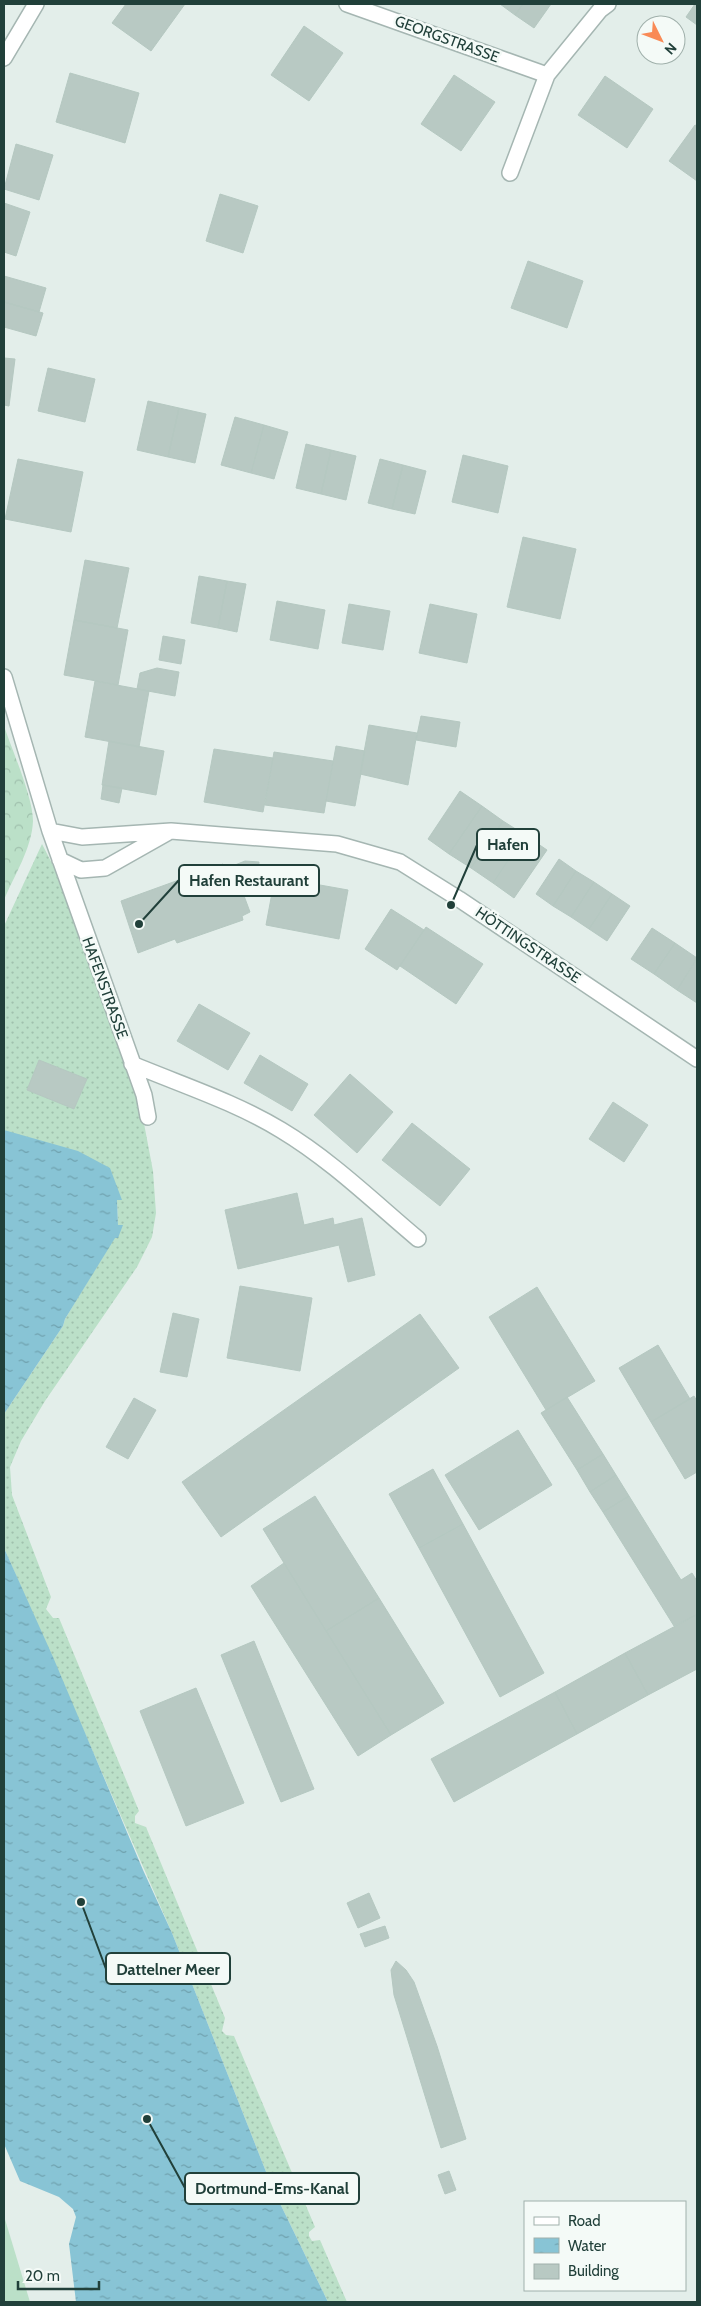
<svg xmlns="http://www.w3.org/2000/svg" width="701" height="2306" font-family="Cabin,sans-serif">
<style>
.grass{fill:url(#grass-dots)}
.forest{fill:url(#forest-crowns)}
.pitch{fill:#bbe0c8}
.water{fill:url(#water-ripples)}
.building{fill:#b8c9c3;stroke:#b5c8c1}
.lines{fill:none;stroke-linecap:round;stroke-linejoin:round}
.minor-casing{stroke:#a5b6b2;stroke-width:18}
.minor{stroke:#fff;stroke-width:15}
.labels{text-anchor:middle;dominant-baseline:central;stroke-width:5;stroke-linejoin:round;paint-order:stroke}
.street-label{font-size:15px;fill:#21403a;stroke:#f4faf7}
.leader{fill:none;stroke:#21403a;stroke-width:2}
.callout-dot{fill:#21403a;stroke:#f4faf7;stroke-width:2}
.callout{fill:#f4faf7;stroke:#21403a;stroke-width:2}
.callout-label{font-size:16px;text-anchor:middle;font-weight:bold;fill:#21403a}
</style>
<defs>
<pattern id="grass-dots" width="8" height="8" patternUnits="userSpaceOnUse" patternTransform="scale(1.25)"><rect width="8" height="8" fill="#bbe0c8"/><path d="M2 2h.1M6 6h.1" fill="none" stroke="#a0c1ad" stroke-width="1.8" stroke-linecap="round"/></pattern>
<pattern id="forest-crowns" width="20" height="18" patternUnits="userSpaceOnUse" patternTransform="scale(1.25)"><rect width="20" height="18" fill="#bbe0c8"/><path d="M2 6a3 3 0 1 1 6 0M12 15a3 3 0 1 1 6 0" fill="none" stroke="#a0c1ad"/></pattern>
<pattern id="water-ripples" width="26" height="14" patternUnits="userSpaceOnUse" patternTransform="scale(1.25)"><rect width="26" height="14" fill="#88c4d5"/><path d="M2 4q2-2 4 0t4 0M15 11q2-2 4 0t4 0" fill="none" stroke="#6fa1ae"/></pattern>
</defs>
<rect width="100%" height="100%" fill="#e3eeea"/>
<path class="grass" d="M42,844l17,33 80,220 14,74 3,42 -4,24 -15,30 -92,134 -24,40 -11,26 2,28 39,102 -5,12 7,9h6l80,193 -4,5v7l11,4 79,191 -3,13 4,4 8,1 81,191 -6,5v4l3,5 8,-1 27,62h-19l-56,-115 -100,-254 -168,-385v-134l59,-88 2,-7 57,-94h-4l-1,-25h4l-117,-70v-204z"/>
<path class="forest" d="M4,726c8,24 29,71 29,95 -1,27 -19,55 -29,79z"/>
<path class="pitch" d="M4,2216l26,86h-26z"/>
<path class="water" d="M4,1130l74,21 32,17 12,32h-5l1,25h5l-5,13h-3l-50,81 -2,7 -59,88z
M4,1548l49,109 90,213 29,63 100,254 56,115h-252l-7,-58 7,-27 -3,-8 -14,-12 -39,-16 -16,-37z"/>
<path class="building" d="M126,4h59l-34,47 -39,-28z
M500,4h23l-8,11z
M523,4h28l-17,24 -19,-13z
M695,4h2v21l-11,-8z
M304,26l39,27 -34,48 -38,-26z
M70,73l69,20 -14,50 -69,-21z
M454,75l41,27 -34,49 -40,-27z
M605,76l48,33 -26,39 -49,-33z
M695,125l2,1v55l-28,-20z
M16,144l37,11 -14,45 -35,-11z
M220,194l38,12 -15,47 -37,-12z
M4,203l26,9 -14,44 -12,-4z
M528,261l55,20 -16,47 -56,-20z
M4,276l42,12 -7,24 -35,-10z
M4,302l39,11 -7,23 -32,-9z
M4,358l11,1 -6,47 -5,-1z
M48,368l47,11 -10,43 -47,-11z
M148,401l31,7 -11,49 -31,-7z
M179,408l27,6 -11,49 -27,-6z
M235,417l29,8 -13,48 -30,-8z
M264,425l24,7 -14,47 -23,-6z
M306,444l25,6 -10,44 -25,-6z
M331,450l25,6 -10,44 -25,-6z
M463,455l45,11 -10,47 -46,-11z
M18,459l65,13 -12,60 -66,-13z
M380,459l23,6 -11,44 -24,-6z
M403,465l23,6 -11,43 -23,-5z
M523,537l53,12 -16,70 -53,-12z
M85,560l44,8 -12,60 -43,-8z
M199,576l28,5 -9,47 -27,-5z
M227,581l19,3 -9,48 -19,-4z
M277,601l48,9 -7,39 -48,-9z
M349,604l41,7 -7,39 -41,-7z
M430,604l47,10 -10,49 -48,-10z
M74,620l54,10 -10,55 -54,-10z
M163,636l22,4 -4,24 -22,-4z
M157,668l22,4 -4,24 -38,-7 3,-16z
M95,681l54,10 -10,56 -54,-10z
M421,716l39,6 -4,25 -40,-7z
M369,725l48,8 -9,52 -48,-11z
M109,741l55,10 -8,44 -54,-10z
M336,746l29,5 -10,55 -29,-5z
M214,749l59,9 -10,54 -59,-10z
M274,752l59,9 -9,52 -59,-8z
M103,785l19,3 -3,15 -18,-4z
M460,791l22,15 -33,48 -21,-15z
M482,806l21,15 -32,47 -22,-14z
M503,821l22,14 -32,48 -22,-15z
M525,835l22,15 -33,48 -21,-15z
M559,859l17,12 -23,35 -17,-12z
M245,861l14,1 -2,24 -17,-1 10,27 -8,4 1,4 -66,23 -2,-4 -37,14 -17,-52 102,-37 2,5z
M576,871l18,11 -23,35 -18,-11z
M275,877l73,13 -9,49 -73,-14z
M594,882l18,12 -23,35 -18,-12z
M612,894l18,12 -23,35 -18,-12z
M391,909l33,21 -27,40 -32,-21z
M426,927l57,37 -27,40 -56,-38z
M652,928l23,15 -21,31 -23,-15z
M675,943l22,15 -20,32 -23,-16z
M697,959v44l-20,-13z
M199,1004l51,29 -22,37 -51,-29z
M260,1055l48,29 -16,27 -48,-28z
M39,1060l48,19 -13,30 -47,-19z
M350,1074l43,38 -36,41 -43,-38z
M613,1102l35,23 -24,37 -35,-23z
M412,1123l58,46 -30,37 -58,-46z
M297,1193l7,32 29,-7 1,7 28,-7 13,57 -27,7 -9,-37 -101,24 -13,-59z
M240,1286l72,12 -12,73 -73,-13z
M537,1287l58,94 -49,29 -57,-93z
M173,1313l26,6 -12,58 -27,-5z
M420,1314l39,54 -238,169 -39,-55z
M658,1345l32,54 -39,23 -32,-54z
M694,1396l3,5v71l-12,7 -34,-57z
M567,1397l36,57 -26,16 -36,-57z
M134,1398l22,12 -28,49 -22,-12z
M518,1430l34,55 -73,45 -34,-55z
M603,1454l13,21 -26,17 -13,-22z
M433,1469l30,55 -44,24 -30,-54z
M616,1475l13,21 -26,16 -13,-20z
M315,1496l64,102 -53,33 -63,-102z
M629,1496l52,84 11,-7 5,8v36l-1,-2 -22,11 -71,-114z
M463,1524l81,149 -44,24 -81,-149z
M284,1563l107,172 -33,21 -107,-170z
M379,1598l65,105 -53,32 -65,-104z
M696,1615l1,54 -49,26 -23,-42z
M254,1641l60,148 -33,13 -60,-147z
M625,1653l23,42 -71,39 -22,-42z
M196,1688l48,115 -58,23 -46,-115z
M555,1692l22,42 -123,68 -23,-43z
M369,1893l11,25 -22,10 -11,-25z
M385,1926l4,12 -24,9 -5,-13z
M396,1961l10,9 8,12 23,64 29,93 -25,9 -47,-153 -3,-25z
M449,2171l7,19 -11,4 -7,-19z"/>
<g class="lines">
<defs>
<path id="minor" d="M347,4l200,71
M4,58l32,-54
M510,173l37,-98 53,-65 8,-6
M4,677l46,154 94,264 4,22
M50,831l32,6 89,-6 166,13 63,18 59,37 238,160
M60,860l21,10 24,-2 62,-35
M132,1064c50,21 103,38 149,66 50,30 93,72 137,109"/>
</defs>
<use href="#minor" class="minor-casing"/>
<use href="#minor" class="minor"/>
</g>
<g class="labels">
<g class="street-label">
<text transform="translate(447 39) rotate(20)">GEORGSTRASSE</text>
<text transform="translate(528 945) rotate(34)">HÖTTINGSTRASSE</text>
<text transform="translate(105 988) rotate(70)">HAFENSTRASSE</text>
</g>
</g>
<path class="leader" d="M451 905L477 845M139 924L179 880M81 1902L106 1969M147 2119L185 2188"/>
<g class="callout-dot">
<circle cx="451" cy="905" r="5"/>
<circle cx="139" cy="924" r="5"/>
<circle cx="81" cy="1902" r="5"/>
<circle cx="147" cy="2119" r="5"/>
</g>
<g class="callout">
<rect x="477" y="829" width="62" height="31" rx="5"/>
<rect x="179" y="865" width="140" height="31" rx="5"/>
<rect x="106" y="1953" width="124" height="31" rx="5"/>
<rect x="185" y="2173" width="174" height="31" rx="5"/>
</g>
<g class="callout-label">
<text x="508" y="850">Hafen</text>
<text x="249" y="886">Hafen Restaurant</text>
<text x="168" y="1975">Dattelner Meer</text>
<text x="272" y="2194">Dortmund-Ems-Kanal</text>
</g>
<rect width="701" height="2306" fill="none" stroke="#21403a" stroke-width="10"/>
<rect x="524" y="2201" width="162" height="90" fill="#f4faf7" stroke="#a0b0ab"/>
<rect x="534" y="2217" width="25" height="8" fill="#ffffff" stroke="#a0b0ab"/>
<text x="568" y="2226" font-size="15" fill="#21403a">Road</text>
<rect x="534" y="2238" width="25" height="15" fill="url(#water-ripples)" stroke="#a0b0ab"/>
<text x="568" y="2251" font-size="15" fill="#21403a">Water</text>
<rect x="534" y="2264" width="25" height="15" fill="#b8c9c3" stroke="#a0b0ab"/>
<text x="568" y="2276" font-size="15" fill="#21403a">Building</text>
<g transform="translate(661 40) rotate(132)"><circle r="24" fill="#f4faf7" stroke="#a0b0ab"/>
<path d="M0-4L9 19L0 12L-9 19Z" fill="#f98a56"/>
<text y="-8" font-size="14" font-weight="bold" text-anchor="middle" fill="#21403a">N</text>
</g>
<path d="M18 2281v8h81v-8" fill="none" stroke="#21403a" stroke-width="2.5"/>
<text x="25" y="2281" font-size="15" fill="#21403a" stroke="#f4faf7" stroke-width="4" paint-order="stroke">20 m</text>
</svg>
